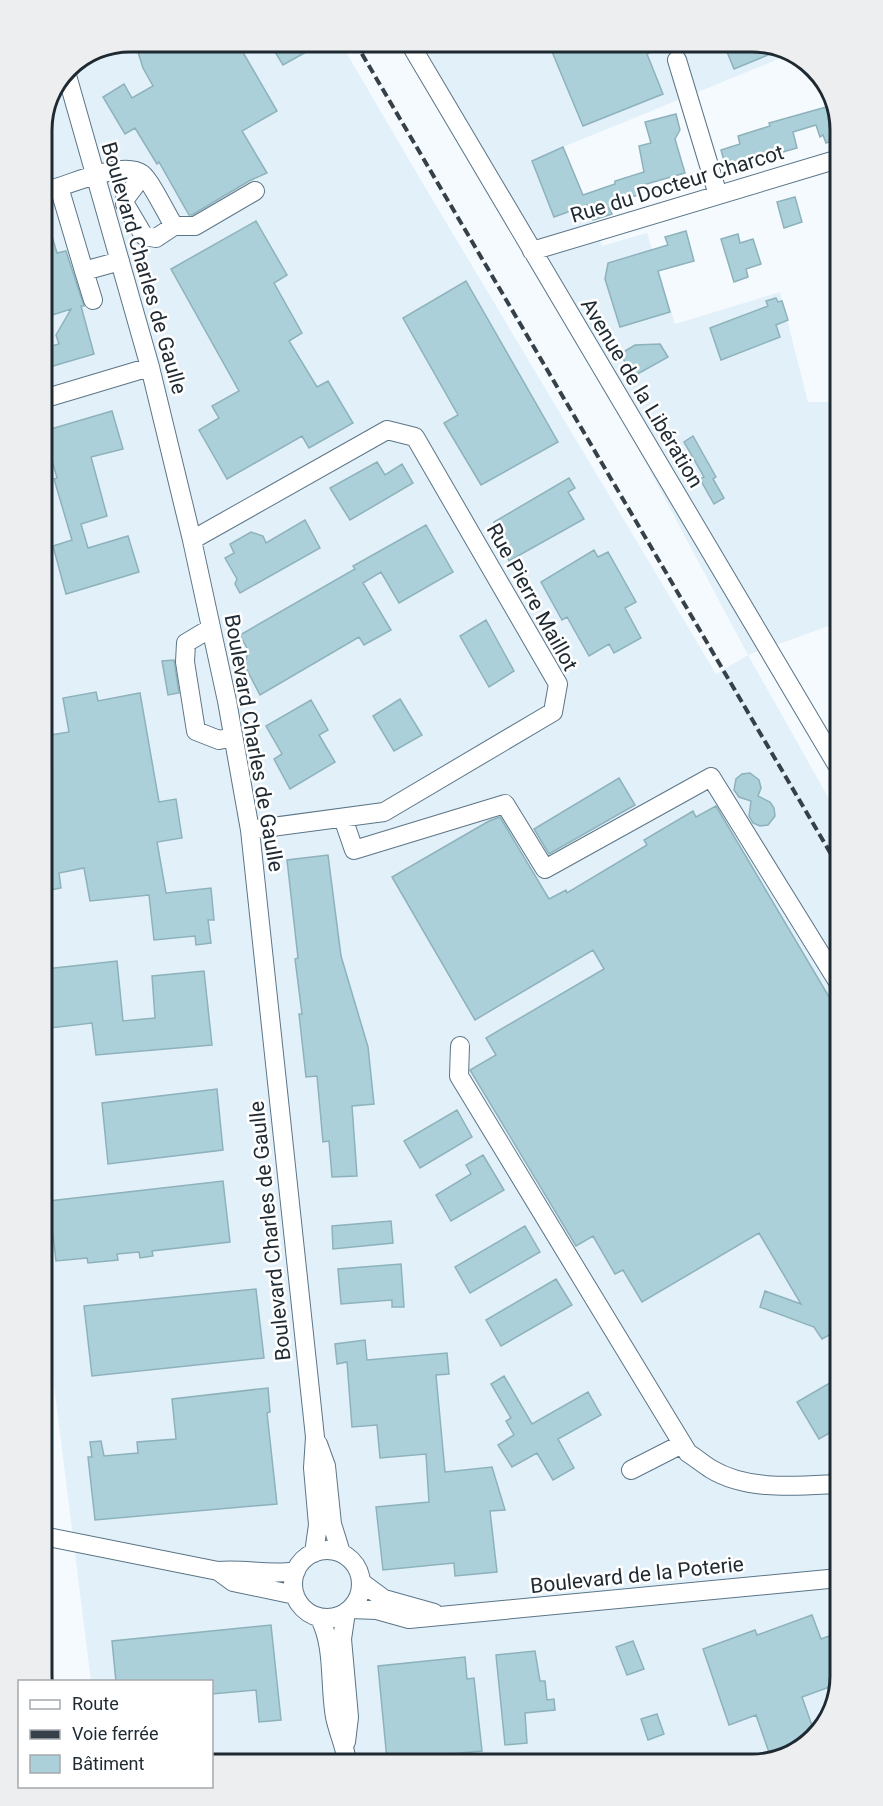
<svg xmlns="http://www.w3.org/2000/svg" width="883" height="1806" font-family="Roboto,sans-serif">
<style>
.built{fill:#e2f0fa}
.building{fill:#abd0d9;stroke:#8eb2bb;stroke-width:1.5}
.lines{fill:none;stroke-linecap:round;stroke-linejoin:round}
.minor-casing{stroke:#5b7587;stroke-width:20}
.minor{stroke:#fff;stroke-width:18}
.rail{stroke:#364048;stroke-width:4;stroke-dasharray:9 4.5;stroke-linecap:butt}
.labels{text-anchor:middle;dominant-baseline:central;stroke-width:5;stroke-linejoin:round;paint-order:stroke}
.street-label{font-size:21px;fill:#1e2931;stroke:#fff}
.rim{fill:none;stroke:#1e2931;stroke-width:3}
</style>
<rect width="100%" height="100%" fill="#f4fafe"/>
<path class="built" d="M130,42h210l85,145 291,487 32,-19 -326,-613h337l32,12 -228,93 39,99 45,-13 28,91 105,-32 28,110h28l1,221 -89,32 89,158 4,863 -15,49 -40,32 -574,6v-81l-121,-1 -40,-320 -4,-14 -5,-1222 26,-57z"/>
<path class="building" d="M154,42h83l40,69 -35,20 25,42 -18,8 -57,34h-3l-30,-53 -2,2 -22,-36 -10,6 -22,-37 21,-13 8,14 21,-12 -10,-18 -5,-16z
M269,42h55l-41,23z
M562,42h85l4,10 -4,2 16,40 -80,32 -33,-79z
M723,42h36l21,8 -46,19z
M830,106l5,16v18l-9,3 -3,-8 -3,2 -4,-12 -23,7 4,16 -71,20 -5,-18 19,-6 -2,-8 32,-10 -1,-3z
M676,114l4,16 -5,9 10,34 -49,14 2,8 -23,7 1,3 -7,3 3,6 -19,6 -6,-15 -33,12 -22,-56 31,-14 20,48 32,-11v-3l29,-9 -5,-26 12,-3 -6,-21z
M795,197l7,25 -18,6 -7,-26z
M43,216h3l11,37 9,-2 18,55h-3l13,48 -51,15v-21l16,-4 -3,-9 15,-26 -28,9z
M256,221l31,54 -13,8 28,50 -13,8 28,46 11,-6 25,42 -44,25 -7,-12 -75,43 -28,-49 20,-12 -7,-12 27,-15 -68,-122z
M686,231l8,30 -36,10 12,41 -50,15 -15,-48 3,-16 60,-18 -3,-8z
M738,234l2,9 13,-4 8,25 -15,5 2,8 -14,5 -13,-43z
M466,281l92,161 -77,43 -37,-62 14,-8 -55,-97z
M776,298l2,4 4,-1 6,19 -12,5 4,12 -59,23 -11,-32 58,-22 -2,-5z
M660,344l8,13 -34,19 -14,-22 15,-9z
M112,411l11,38 -32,8 16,59 -26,8 7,24 40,-12 11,36 -73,22 -13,-48 19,-6 -18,-61 3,-1 -13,-47z
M693,436l23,41 -3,2 11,19 -10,6 -14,-25 4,-2 -20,-35z
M377,462l8,13 17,-11 11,19 -63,37 -20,-32z
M569,478l6,10 -7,4 16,27 -75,42 -3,-7 2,-9 -7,-4 -8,-12 1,-7z
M305,520l15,28 -80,45 -5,-9 2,-5 -12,-21 9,-5 -4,-9 21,-12 12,4 3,7z
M426,525l27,47 -54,31 -18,-31 -18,11 28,47 -27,15 -5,-8 -99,58 -15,-29 3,-16 -8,-15 115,-66 -2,-3z
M594,550l4,7 10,-5 28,50 -11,6 16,30 -27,15 -5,-9 -20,12 -22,-39 -5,3 -21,-38z
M486,620l28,51 -25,16 -29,-51z
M174,660l5,33 -11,2 -6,-34z
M96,692l2,9 42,-8 19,109 17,-3 6,39 -25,4 9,51 45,-5 3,32h-6l3,23 -15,2 -1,-9 -41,4 -5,-45 -59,6 -6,-33 -25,5 2,15 -16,3v-155l24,-4 -6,-34z
M400,699l22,36 -28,16 -21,-35z
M311,700l17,30 -9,5 16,27 -45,27 -16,-30 8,-5 -16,-28z
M750,773l9,7 2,8 -3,8 12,6 4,6 1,8 -7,9 -8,1 -7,-3 -4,-7 2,-15 -12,-4 -5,-7 2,-11 6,-5z
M619,778l16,27 -86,49 -15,-25z
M716,806l122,206 2,317 -18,10 -8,-12 -54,-20 5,-16 36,13 -42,-71 -117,69 -19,-32 -8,4 -22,-38 -17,10 -106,-176 26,-15 -10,-17 118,-69 -11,-19 -118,70 -83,-143 97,-56 11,-4 49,82 17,-9 1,3 80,-48 -3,-5 49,-29 3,6z
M328,855l13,101 27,91 6,57 -22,2 5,70 -25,1 -3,-36 -6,1 -6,-66 -11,1 -7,-63h3l-7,-55 3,-1 -11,-98z
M117,961l6,60 32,-3 -3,-42 52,-5 8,74 -116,10 -4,-32 -42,5 -4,-59z
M217,1089l6,61 -115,14 -6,-61z
M457,1110l15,27 -52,31 -16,-27z
M483,1155l21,35 -53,31 -15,-26 35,-21 -5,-9z
M223,1181l7,61 -78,9 1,5 -13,2 -1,-6 -22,2 1,6 -30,3 -1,-5 -31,3 -7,-60z
M391,1221l2,22 -60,6 -1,-23z
M525,1226l15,26 -70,41 -15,-26z
M401,1264l3,43h-12v-7l-51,4 -3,-35z
M556,1279l16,26 -71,41 -15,-26z
M256,1289l8,69 -172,18 -8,-70z
M365,1340l2,20 80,-7 2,21 -13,1 9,97 47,-5 13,43 -15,1 7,61 -42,4 -1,-13 -71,7 -7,-63 53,-5 -3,-48 -46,4 -3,-33 -25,2 -5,-65 -10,2 -2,-20z
M504,1376l28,48 56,-32 13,23 -43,24 16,29 -21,12 -16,-27 -25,14 -14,-22 16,-10 -8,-14 5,-3 -20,-34z
M840,1377v50l-21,12 -22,-37z
M268,1388l2,24 -3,1 10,91 -182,16 -7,-63h4l-2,-15 11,-1 3,15 34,-3 -1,-11 39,-3 -4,-40z
M812,1615l9,24 11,-4 9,24v17l-3,8 -36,13 13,37 -29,23 -15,1 -15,-43 -27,10 -26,-76 52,-19 2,5z
M271,1625l10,95 -22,2 -3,-32 -44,4v-12h-96l-4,-41z
M633,1641l11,28 -17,6 -11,-28z
M535,1651l5,30h5l2,19 7,-1 1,11 -30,3 2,30 -22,2 -9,-90z
M465,1657l2,22 7,-1 8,73 -95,9 -9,-94z
M657,1714l7,20 -16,6 -7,-21z"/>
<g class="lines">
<defs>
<path id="minor" d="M409,42l428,723
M677,60l41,135
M66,72l84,295 42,173 35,161 23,129 65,607 -2,31 5,57 -4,28
M59,187c19,-6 66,-26 83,-13 9,7 25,41 32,52l-18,12 -12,-2 -19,-32v-5l18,-24
M42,192l17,-5 25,84 36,-10
M174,226h21l60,-35
M532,251l303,-91
M84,271l9,29
M43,399l107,-32
M192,540l195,-110 28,7 143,247 -5,28 -169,100 -134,18
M211,628l-25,15 -1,19 11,69 23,9 14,-3
M343,818l11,32 151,-46 40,65 166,-92 127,205
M460,1046l-1,30 229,377c8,5 15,11 23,16 36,22 86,17 126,15
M318,1444l8,22 6,58 9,29
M840,1467l-3,17 3,9
M631,1470l51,-26
M48,1537l170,34c26,-3 51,5 78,0
M293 1584a34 34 0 1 1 68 0a34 34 0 1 1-68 0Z
M218,1571l15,11 62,13
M361,1582l23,17 50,14
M350,1609l27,1 32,9 430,-41
M319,1617c16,29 10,67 16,100 3,15 10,29 12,45
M346,1742l3,-25 -7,-78 4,-27"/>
</defs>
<use href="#minor" class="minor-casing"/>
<use href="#minor" class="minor"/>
<path class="rail" d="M355,42l483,824"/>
</g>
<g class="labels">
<g class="street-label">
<text transform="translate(677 184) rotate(-17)">Rue du Docteur Charcot</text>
<text transform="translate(144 268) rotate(74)">Boulevard Charles de Gaulle</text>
<text transform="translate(642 393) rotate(59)">Avenue de la Libération</text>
<text transform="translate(532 597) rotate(61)">Rue Pierre Maillot</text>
<text transform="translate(254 743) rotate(80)">Boulevard Charles de Gaulle</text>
<text transform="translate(270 1231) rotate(-96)">Boulevard Charles de Gaulle</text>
<text transform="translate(637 1575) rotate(-6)">Boulevard de la Poterie</text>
</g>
</g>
<path d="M0 0H883V1806H0ZM130 52H752A78 78 0 0 1 830 130V1676A78 78 0 0 1 752 1754H130A78 78 0 0 1 52 1676V130A78 78 0 0 1 130 52Z" fill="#edeeef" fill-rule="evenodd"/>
<path class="rim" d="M130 52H752A78 78 0 0 1 830 130V1676A78 78 0 0 1 752 1754H130A78 78 0 0 1 52 1676V130A78 78 0 0 1 130 52Z"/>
<rect x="18" y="1680" width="195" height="108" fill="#ffffff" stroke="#a5a9ad" stroke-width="1.5"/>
<rect x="30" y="1700" width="30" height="9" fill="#ffffff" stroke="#a5a9ad" stroke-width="1.5"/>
<text x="72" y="1710" font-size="18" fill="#1e2931">Route</text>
<rect x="30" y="1730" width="30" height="9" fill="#364048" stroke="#a5a9ad" stroke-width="1.5"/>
<text x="72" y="1740" font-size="18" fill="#1e2931">Voie ferrée</text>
<rect x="30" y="1755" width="30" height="18" fill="#abd0d9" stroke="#a5a9ad" stroke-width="1.5"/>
<text x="72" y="1770" font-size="18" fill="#1e2931">Bâtiment</text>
</svg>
